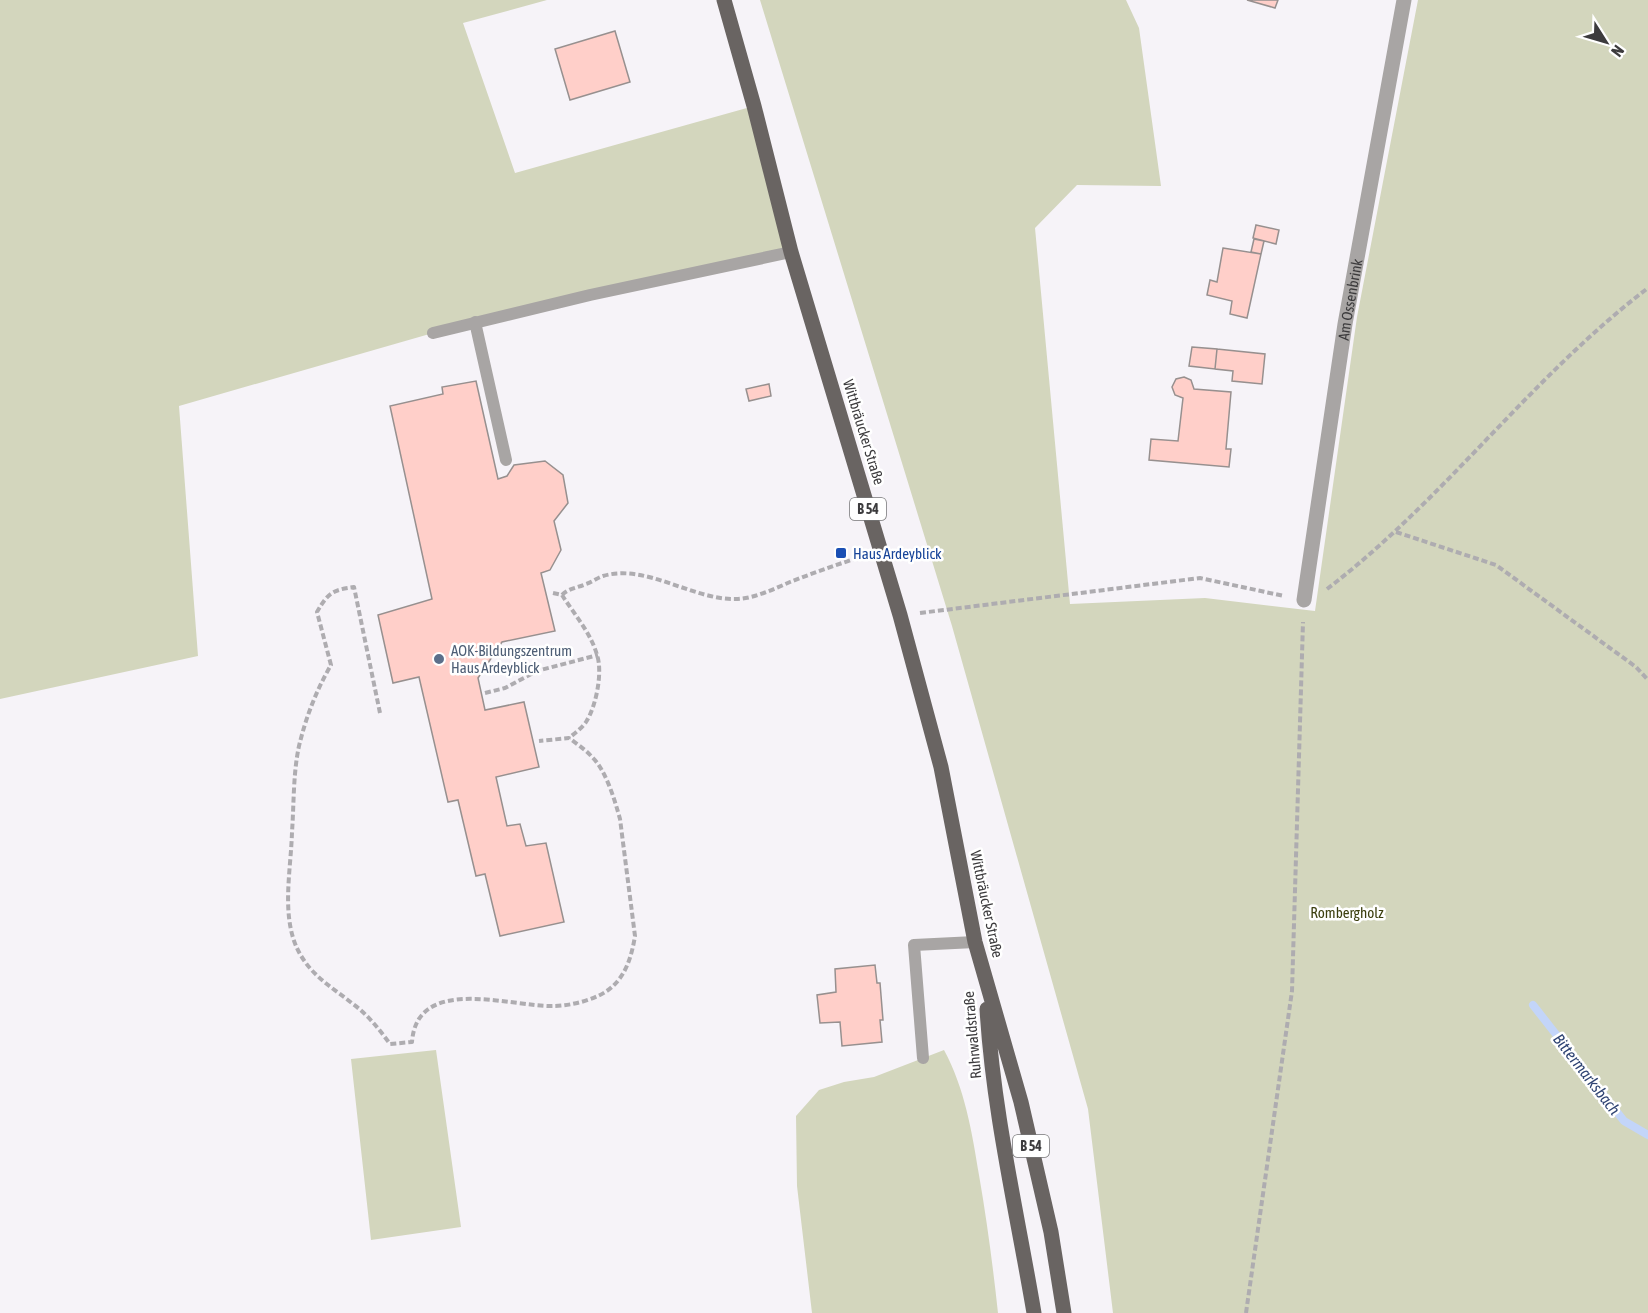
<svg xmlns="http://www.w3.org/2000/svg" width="1648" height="1313" font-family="'Asap Condensed',sans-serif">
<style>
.green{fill:#d3d6bd}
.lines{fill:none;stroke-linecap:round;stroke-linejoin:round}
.stream{stroke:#c3d5f9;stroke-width:8}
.building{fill:#ffcfc9;stroke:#97908f;stroke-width:1.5}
.path{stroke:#aeacb0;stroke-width:4;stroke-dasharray:6 3;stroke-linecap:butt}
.service{stroke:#a8a5a4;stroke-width:12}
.minor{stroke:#a8a5a4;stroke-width:15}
.primary{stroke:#696462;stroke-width:15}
.transit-dot{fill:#1a4fb4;stroke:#fff;stroke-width:2}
.service-dot{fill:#5c6f8a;stroke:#fff;stroke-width:2}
.labels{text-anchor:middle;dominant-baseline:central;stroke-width:5;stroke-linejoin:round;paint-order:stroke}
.shield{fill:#fff;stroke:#767677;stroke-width:1.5}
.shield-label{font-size:14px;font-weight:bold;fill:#3c3b3d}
.street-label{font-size:15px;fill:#3c3b3d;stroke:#fff}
.transit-label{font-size:15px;fill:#164399;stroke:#fff;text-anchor:start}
.service-label{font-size:15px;fill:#4e5e75;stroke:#fff;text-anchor:start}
.park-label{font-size:15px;fill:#3c3f0f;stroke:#fff}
.water-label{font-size:16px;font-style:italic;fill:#2f4473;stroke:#fff}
</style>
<rect width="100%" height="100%" fill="#f6f3f8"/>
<path class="green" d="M0,0h547l-84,23 52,150 239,-67 37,146 -358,81 -254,73 19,250 -198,43z
M760,0h366l13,28 22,158 -84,-1 -42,43 35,376 135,-6 110,13 42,-294 61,-317h230v1313h-535l-25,-204 -136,-483z
M436,1050l25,177 -90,13 -20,-181z
M944,1050c21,39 28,82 35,125 8,46 14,92 19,138h-186l-15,-127 -1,-70 23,-26 25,-8 30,-5z"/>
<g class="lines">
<path class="stream" d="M1533,1005l91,116 24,14"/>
</g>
<path class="building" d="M1247,0h31l-3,8z
M615,31l15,51 -60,18 -15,-51z
M1256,225l23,5 -3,14 -23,-6z
M1254,239l10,2 -3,13 -10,-2z
M1223,248l38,6 -14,64 -17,-4 2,-13 -25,-6 3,-15 7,2z
M1192,347l25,2 -2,20 -26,-3z
M1217,349l48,5 -3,30 -30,-3 1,-10 -18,-2z
M1184,377l7,3 3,9 37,3 -5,57h5l-2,18 -80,-7 2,-21 27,2 5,-43 -8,-3 -3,-8 4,-8z
M476,381l22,98 9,-3 7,-11 31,-4 18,14 5,28 -14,18 7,29 -11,20 -9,3 14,58 -53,11 -24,36 7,32 39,-8 15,65 -43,10 11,49 13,-2 6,22 20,-3 18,79 -64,14 -15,-62 -9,2 -18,-76 -10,2 -29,-125 -26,6 -15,-68 54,-16 -42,-193 53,-12 -1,-7z
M769,384l2,12 -22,5 -3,-12z
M875,965l2,18h3l3,37h-3l2,22 -40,4 -2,-24 -20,1 -3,-28 19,-3 -1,-23z"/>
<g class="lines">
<path class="path" d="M1396,532l100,33 140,102 12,13
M1327,589c117,-89 204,-212 321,-301
M553,593l9,2c12,19 29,38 35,60 6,17 -1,52 -11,67 -4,6 -11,11 -17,16
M562,595c7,-7 15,-7 24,-11 6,-2 11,-6 17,-8 44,-13 90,25 135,23 17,-1 36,-10 52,-17 23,-9 46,-17 70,-25
M920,613l280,-35 84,18
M485,693l20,-5 32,-17 61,-16
M380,713l-26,-126c-22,3 -26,6 -37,25l14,53c-15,26 -25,52 -32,81 -6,28 -5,58 -7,86 -1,39 -12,87 8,122 13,23 33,34 53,50 15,11 26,25 37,40l22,-2c5,-68 99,-35 141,-36 18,0 47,-7 60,-20 14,-13 19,-32 22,-50l-15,-117c-5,-18 -14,-49 -28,-62 -6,-7 -15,-13 -23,-19l-30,3
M1246,1313l46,-322 11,-369"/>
<path class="service" d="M475,322l31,138
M433,333l157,-38 201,-43
M923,1058l-9,-113 61,-3"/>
<path class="minor" id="s1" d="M1304,600l41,-276 59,-324"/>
<path class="primary" d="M724,0l30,106 37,146 109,363 41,152 34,175 46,160 30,130 13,81
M987,1009c6,102 30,203 47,304"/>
</g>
<rect class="transit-dot" x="835" y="547" width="12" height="12" rx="3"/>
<circle class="service-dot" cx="439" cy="659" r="6"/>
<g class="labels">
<g class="shield">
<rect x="850" y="498" width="36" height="22" rx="4.5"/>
<rect x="1013" y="1135" width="36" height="22" rx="4.5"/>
</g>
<g class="shield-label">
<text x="868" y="509">B 54</text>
<text x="1031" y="1146">B 54</text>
</g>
<g class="street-label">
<text stroke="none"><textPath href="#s1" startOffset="304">Am Ossenbrink</textPath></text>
<text transform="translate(864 432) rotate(73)">Wittbräucker Straße</text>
<text transform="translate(987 904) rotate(78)">Wittbräucker Straße</text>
<text transform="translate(972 1035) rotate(-95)">Ruhrwaldstraße</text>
</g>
<g class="transit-label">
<text x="853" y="553">Haus Ardeyblick</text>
</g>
<g class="service-label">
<text x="451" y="650">AOK-Bildungszentrum<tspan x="451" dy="17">Haus Ardeyblick</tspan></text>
</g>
<g class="park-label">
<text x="1347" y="912">Rombergholz</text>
</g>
<g class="water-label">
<text transform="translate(1587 1074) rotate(52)">Bittermarksbach</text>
</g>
</g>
<g transform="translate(1606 42) rotate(127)" stroke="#ffffff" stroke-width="4.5" paint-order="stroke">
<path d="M0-4.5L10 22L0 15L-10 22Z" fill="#3c3b3d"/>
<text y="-9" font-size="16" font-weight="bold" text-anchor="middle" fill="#3c3b3d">N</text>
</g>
</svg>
